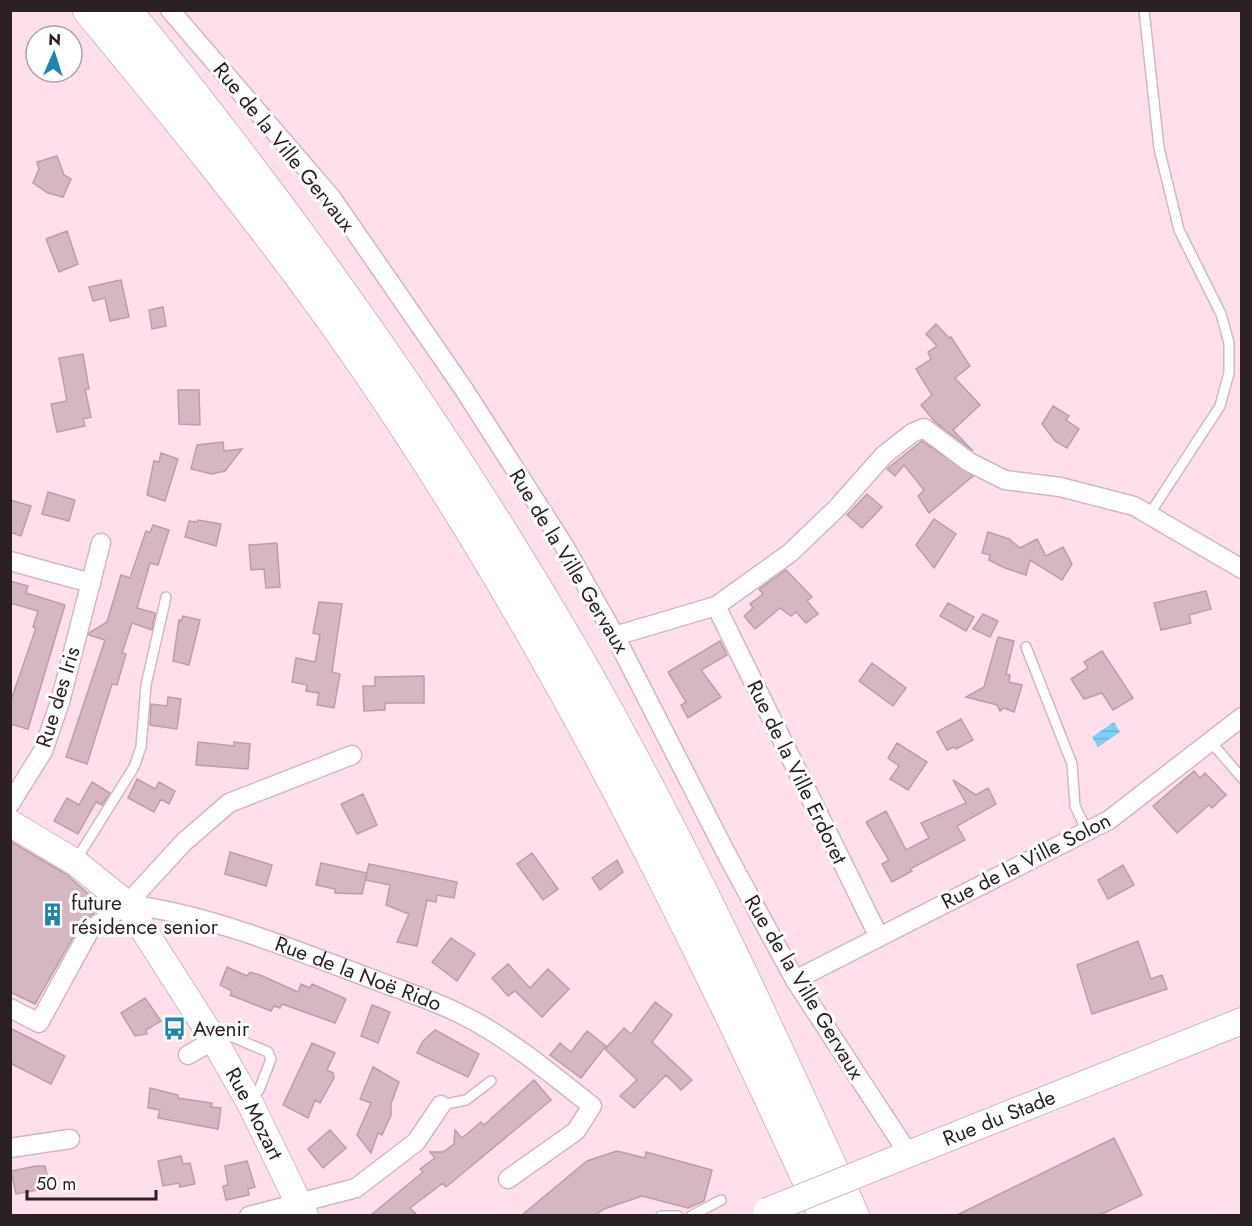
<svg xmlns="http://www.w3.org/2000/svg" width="1252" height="1226" font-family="Jost,sans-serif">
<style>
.water{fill:url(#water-rules)}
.building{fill:#d5b7c3;stroke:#ba9da8;stroke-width:1.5}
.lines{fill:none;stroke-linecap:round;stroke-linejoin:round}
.lane-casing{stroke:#d4b6c2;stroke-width:12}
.street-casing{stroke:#d4b6c2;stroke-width:21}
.secondary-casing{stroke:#d4b6c2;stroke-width:28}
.highway-casing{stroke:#d4b6c2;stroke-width:34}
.lane{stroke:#fff;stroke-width:9}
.street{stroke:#fff;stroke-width:18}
.secondary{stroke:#fff;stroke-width:26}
.highway{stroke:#fff;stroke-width:32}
.secondary-bridge-casing{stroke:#d4b6c2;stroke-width:28;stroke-linecap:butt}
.secondary-bridge{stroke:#fff;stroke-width:26}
.labels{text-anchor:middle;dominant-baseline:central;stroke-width:6;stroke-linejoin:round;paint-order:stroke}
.street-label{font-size:21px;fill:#2a1f23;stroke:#fff}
.poi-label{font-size:21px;fill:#2a1f23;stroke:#fff;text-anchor:start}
</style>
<defs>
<pattern id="water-rules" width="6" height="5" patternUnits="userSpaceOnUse" patternTransform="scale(1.5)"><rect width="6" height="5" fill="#7ed0f8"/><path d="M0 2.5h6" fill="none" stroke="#6db2d4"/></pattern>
</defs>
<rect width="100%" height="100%" fill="#fedfeb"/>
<path class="water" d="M1114,722l6,10 -22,15 -6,-10z"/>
<path class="building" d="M57,156l7,19 7,4 -8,18 -15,-4 -15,-10 6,-14 -2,-7z
M67,231l11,33 -19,8 -13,-33z
M121,280l8,37 -19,4 -5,-23 -12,3 -4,-14z
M163,307l3,19 -14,3 -3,-19z
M936,324l13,14 2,-1 19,29 -15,12 25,27 -27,25 20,21 -38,-29 -14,-17 11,-10 -16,-26 15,-10 -3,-7 9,-6 -11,-12z
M83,354l6,35h-4l6,28 -8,2 2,7 -28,6 -6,-28 16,-3 -8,-43z
M178,390h21l1,35 -21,-1z
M1053,406l16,10 -3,4 13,9 -12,19 -12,-7 -13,-17z
M922,441l51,35 -44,37 -11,-17 6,-6 -20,-25 -9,11 -8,-7z
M223,442l1,9 18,-2 -17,22 -13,3 -21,-5 6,-24z
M161,453l17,6 -13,42 -18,-6 7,-34 5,1z
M48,492l27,8 -6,21 -27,-7z
M867,494l15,13 -20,21 -15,-13z
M10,500l21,6 -10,30 -11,-4z
M934,519l22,15 -22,34 -18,-23z
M198,520l23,4 -5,22 -31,-9 4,-16 8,1z
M153,525l16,5 -11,35 -8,-2 -13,45 18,5 -3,17 -20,-7 -10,30 4,1 -9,31 -5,-1 -25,80 -21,-7 39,-117 -16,-5v-2l18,-11 14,-47 9,3 16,-47 4,2z
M988,532l21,7 11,9 17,-9 9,17 17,-9 9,17 -10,16 -32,-20 -4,15 -21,-7 -16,-8 1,-5 -8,-2z
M277,543l3,44 -14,1 -2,-19 -13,1 -2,-25z
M786,570l26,27 -5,4 11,13 -12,9 -10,-11 -5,4 -11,-8 -25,21 -11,-13 9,-8 -3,-4 13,-10 -4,-5z
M10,581l18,5 -2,7 39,12 -37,124 -18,-5v-21l26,-75 -3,-1 5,-16 -28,-8z
M1206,591l5,18 -22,6 2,8 -30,7 -7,-27z
M319,602l23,2 -10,68 8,2 -6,34 -17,-3 2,-12 -13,-2 1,-6 -15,-3 4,-24 19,4 5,-27 -7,-2z
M948,603l26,14 -8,14 -26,-15z
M983,614l15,7 -8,16 -17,-8z
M183,616l17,4 -11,45 -16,-4 6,-41 2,1z
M998,637l16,4 -8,33 4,1 -1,7 13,3 -8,27 -10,-4 -4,3 -3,-6 -31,-8 18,-10z
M720,641l7,14 -26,15 20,27 -33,21 -7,-13 5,-3 -18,-30z
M1102,651l31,47 -20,12 -11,-17 -18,6 -13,-20 17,-11 -4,-6z
M872,663l34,25 -13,18 -34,-25z
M424,676v27h-39v7l-21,1 -1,-25h12v-9z
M168,697l13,2 -4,30 -27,-4 1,-21 16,2z
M961,719l12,21 -17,9 -2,-2 -7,3 -10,-18z
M198,742l36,4v-4l16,2 -2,25 -52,-4z
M897,743l30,19 -19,28 -18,-11 9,-13 -11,-8z
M1194,771l6,7 5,-5 21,22 -14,13 -3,-3 -32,28 -24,-27z
M137,779l18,10 4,-7 16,9 -6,13 -8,-5 -7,13 -26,-14z
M953,780l23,15 12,-7 8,16 -39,22 8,14 -55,29 2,2 -20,11 -10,-18 7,-4 -23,-38 20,-11 20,39 23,-12 -8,-15 45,-20z
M92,782l18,11 -8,12 -6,-3 -18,32 -24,-13 13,-23 12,7z
M363,794l14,31 -20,9 -16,-30z
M10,841l56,33 36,32 -22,19 -45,79 -25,-12z
M230,852l42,13 -6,21 -41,-12z
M532,853l26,36 -15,11 -26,-36z
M617,860l6,12 -23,18 -8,-12z
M321,863l46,10 -5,21 -27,-1v-4l-19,-4z
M369,864l88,18 -3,16 -17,-3 -1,7 -9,-2 -10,46 -20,-4 12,-28 -23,-9 4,-20 -25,-5z
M1123,865l11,20 -26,14 -10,-19z
M451,938l24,16 -18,27 -25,-19z
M1138,941l13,38 11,-4 5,14 -75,25 -15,-49z
M508,964l22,24 18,-19 21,20 -27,28 -27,-26 -7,5 -16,-18z
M227,967l20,9 3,-4 10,3 38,17 3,-8 9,4 2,-4 34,15 -11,24 -53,-19 -2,4 -6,-2 -3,5 -41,-16 2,-4 -12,-6z
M145,998l16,23 -15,9 1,4 -12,2 -14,-23z
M655,1002l17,13 -20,27 40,38 -11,10 -15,-15 -32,33 -14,-12 17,-16 -32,-31 19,-21 7,6z
M372,1005l18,7 -12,31 -17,-7z
M10,1028l55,28 -14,28 -41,-21z
M435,1030l44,24 -11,23 -51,-24 6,-12z
M587,1031l19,15 -25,32 -31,-23 10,-12 11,9z
M312,1043l23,10 -8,17 6,3 1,5 -14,25 -5,-3 -7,18 -25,-13z
M373,1067l26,15 -8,22v11l-9,20 -4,-2 -7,20 -14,-18 14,-32 -11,-4z
M534,1080l17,20 -105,87 -3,-4 -33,25 7,7h-46l52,-43 -3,-3 15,-11 -5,-6h13l11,-8 1,-14 7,8 19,-16 3,3z
M150,1088l28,7v3l34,5 -1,4 10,1 -3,21 -60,-11 2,-8 -12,-2z
M330,1130l16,18 -23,20 -15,-19z
M1114,1138l28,57 -42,20h-143z
M617,1151l28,7 1,-6 66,18 -8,31 -16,7 -46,-12 -38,13 -9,6h-73l65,-54z
M181,1156l2,8 7,-1 5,21 -15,3 -1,-4 -16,3 -5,-25z
M247,1161l8,26 -7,2 1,6 -23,5 -3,-14 5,-1 -3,-19z
M36,1166h9l5,22 -34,6 -5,-23z"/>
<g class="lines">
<defs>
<path id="lane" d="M1144,10l15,138 20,82 42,84 8,29v30l-9,33 -71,109
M1026,647l46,117 3,42 12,25
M1210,741l32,37
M76,860l58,-93 7,-20 5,-62 20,-88
M216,1039l12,-4 40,17 3,7 -12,31 -9,7
M441,1105l25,-5 25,-19
M661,1216h17
M691,1216l30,-16"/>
<g id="street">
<path d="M170,10l161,187 132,191 100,156 52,92 111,217 69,127 113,173"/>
<path d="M10,561l81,22"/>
<path d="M716,606l163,331"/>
<path d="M615,636l101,-30 74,-53 47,-45 47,-53 28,-22 12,-5 45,34 36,18 55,7 74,19 108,63"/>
<path d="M10,804l33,-53 17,-49 41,-159"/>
<path id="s1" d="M127,904c83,11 163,44 240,73 38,15 79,27 114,48 40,23 75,53 111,81l-16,25 -68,48"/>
<path d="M795,980l314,-160 133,-103"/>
<path d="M10,1008l29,15 51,-93 37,-26 57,-62 45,-39 123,-48"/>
<path d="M188,1055l26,-15"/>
<path d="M10,1148l60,-9"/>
<path d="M249,1216l107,-28 60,-46 25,-37"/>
</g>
<g id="secondary">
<path id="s2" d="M10,823l65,39 52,42 87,136 37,65 54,111"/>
<path id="s3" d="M896,1159l346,-138"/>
</g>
<path id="highway" d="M89,10c86,104 172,209 251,320 195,276 345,579 485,886
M125,10c164,201 313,410 444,634 107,184 196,378 284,572"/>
</defs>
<use href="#lane" class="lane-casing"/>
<use href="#street" class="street-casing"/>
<use href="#secondary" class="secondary-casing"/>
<use href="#highway" class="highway-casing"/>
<use href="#lane" class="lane"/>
<use href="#street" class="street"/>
<use href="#secondary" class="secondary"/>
<use href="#highway" class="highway"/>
<defs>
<path id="secondary-bridge" d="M767,1211l129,-52"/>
</defs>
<use href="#secondary-bridge" class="secondary-bridge-casing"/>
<use href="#secondary-bridge" class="secondary-bridge"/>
</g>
<defs>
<symbol id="building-bare" viewBox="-9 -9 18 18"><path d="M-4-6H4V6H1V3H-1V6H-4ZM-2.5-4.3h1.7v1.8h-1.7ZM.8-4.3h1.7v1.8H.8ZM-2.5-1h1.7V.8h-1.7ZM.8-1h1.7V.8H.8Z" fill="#1d85ae" stroke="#fff" stroke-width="2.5" paint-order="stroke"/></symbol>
<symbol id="bus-bare" viewBox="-9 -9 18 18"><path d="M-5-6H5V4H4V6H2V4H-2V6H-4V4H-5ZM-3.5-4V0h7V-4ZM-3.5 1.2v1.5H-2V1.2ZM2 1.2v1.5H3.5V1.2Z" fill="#1d85ae" stroke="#fff" stroke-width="2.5" paint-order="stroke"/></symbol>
</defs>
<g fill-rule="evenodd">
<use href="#building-bare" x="36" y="898" width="33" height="33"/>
<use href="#bus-bare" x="158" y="1012" width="33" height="33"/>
</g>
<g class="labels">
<g class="street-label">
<text transform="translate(284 147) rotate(51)">Rue de la Ville Gervaux</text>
<text transform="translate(569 561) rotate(59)">Rue de la Ville Gervaux</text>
<text transform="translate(58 697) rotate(-73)">Rue des Iris</text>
<text transform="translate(797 772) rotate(64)">Rue de la Ville Erdoret</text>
<text transform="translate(1026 861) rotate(-27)">Rue de la Ville Solon</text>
<text stroke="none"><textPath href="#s1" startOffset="242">Rue de la Noë Rido</textPath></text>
<text transform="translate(804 987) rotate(59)">Rue de la Ville Gervaux</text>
<text stroke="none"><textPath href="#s2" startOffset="388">Rue Mozart</textPath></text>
<text stroke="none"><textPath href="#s3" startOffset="111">Rue du Stade</textPath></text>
</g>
<g class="poi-label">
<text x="71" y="903">future<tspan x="71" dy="24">résidence senior</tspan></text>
<text x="193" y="1029">Avenir</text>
</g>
</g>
<rect width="1252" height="1226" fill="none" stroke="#2a1f23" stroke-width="24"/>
<g transform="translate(54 54) rotate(3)"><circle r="28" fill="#ffffff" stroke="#aaa5a7" stroke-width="1.5"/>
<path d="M0-4.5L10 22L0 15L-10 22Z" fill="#1d85ae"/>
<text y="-9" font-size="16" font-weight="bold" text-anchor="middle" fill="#2a1f23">N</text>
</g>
<path d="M27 1190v9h129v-9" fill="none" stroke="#2a1f23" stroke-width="3"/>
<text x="36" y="1190" font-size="18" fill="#2a1f23" stroke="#ffffff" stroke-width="4.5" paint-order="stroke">50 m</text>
</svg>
